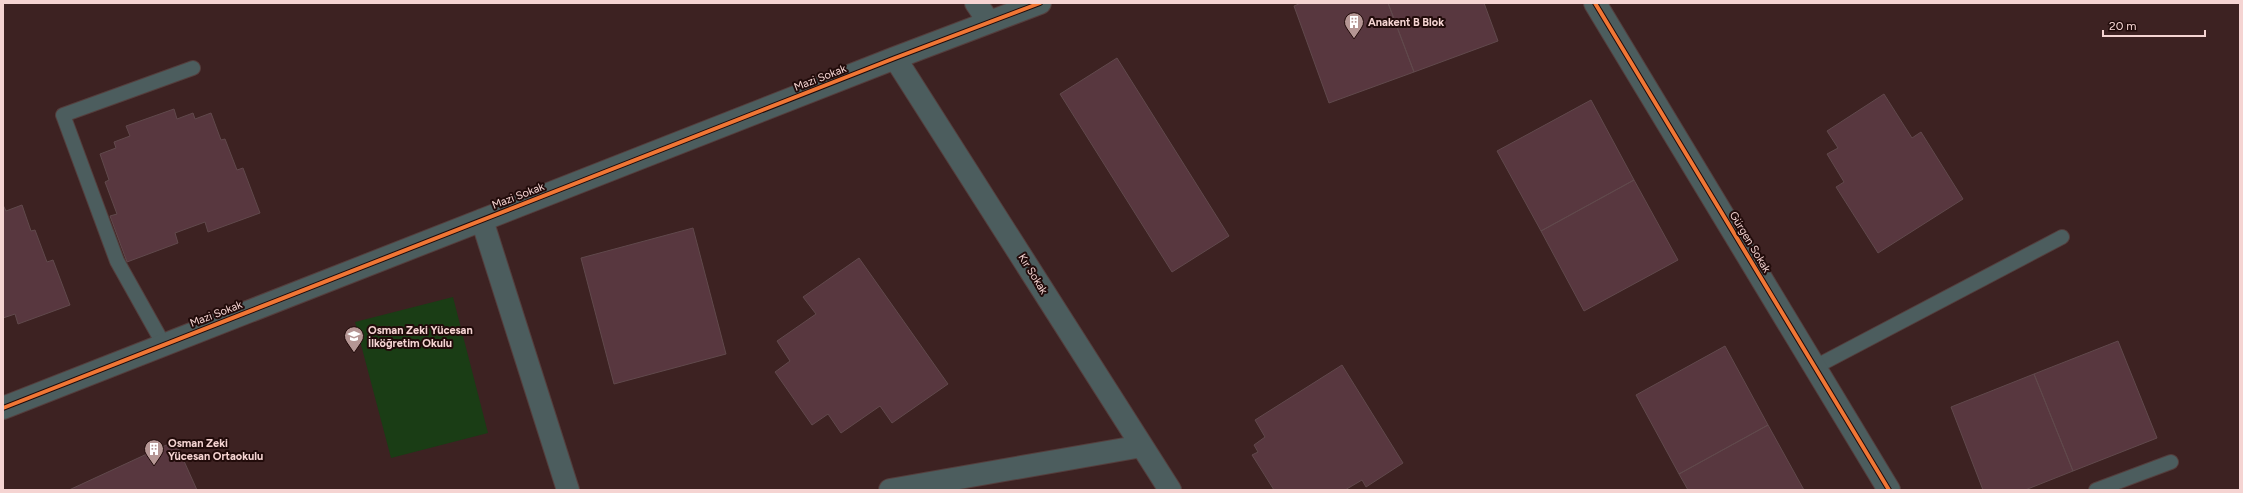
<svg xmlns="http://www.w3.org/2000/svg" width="2243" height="493" font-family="Figtree,sans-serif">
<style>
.green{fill:#1a3d15}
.building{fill:#58373f;stroke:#61494c}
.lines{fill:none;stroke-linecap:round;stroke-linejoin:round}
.service-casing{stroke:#543e3d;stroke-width:16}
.minor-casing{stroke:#543e3d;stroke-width:24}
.service{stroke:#4c5d5e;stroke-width:14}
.minor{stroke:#4c5d5e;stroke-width:22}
.cycleway-casing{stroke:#210b0a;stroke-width:6}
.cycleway{stroke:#f07635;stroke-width:4}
.labels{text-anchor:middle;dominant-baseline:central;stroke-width:4;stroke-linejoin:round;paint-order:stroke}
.poi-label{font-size:11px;font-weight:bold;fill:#f5d4d2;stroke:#210b0a;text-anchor:start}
.street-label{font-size:11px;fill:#f5d4d2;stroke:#210b0a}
</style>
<rect width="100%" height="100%" fill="#3d2222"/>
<path class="green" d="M453,297l35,136 -97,25 -36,-136z"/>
<path class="building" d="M1301,3h87l26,69 -85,31 -35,-97z
M1388,3h96l14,38 -84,31z
M1117,58l112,178 -57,36 -112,-178z
M1884,94l28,44 9,-6 42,67 -85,54 -42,-66 8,-5 -17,-28 11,-6 -11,-17z
M1591,100l43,80 -93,51 -44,-80z
M174,109l3,10 16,-6 2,6 16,-6 10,27 4,-1 12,31 6,-2 17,45 -52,19 -3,-10 -30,11 3,10 -51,19 -17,-46 7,-2 -12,-32 4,-2 -9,-26 16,-6 -2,-6 16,-6 -4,-10z
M1634,180l44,80 -94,51 -43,-80z
M3,205l3,6 16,-6 9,26 4,-1 12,32 6,-2 17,45 -52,19 -3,-10 -12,4z
M693,228l33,126 -112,30 -33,-126z
M859,258l89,126 -56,39 -12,-17 -39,27 -13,-19 -16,11 -37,-53 15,-11 -13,-20 39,-27 -13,-17z
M2118,341l39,97 -84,33 -39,-97z
M1725,346l43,79 -89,49 -43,-79z
M1342,365l61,98 -37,24 -4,-7 -17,10h-71l-22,-35 6,-3 -4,-7 11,-8 -10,-17z
M2034,374l39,97 -48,19h-42l-32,-83z
M1768,425l36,65h-116l-9,-16z
M175,441l22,49h-128z"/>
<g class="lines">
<defs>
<path id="service" d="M164,345l-47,-84 -54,-146 130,-47
M1815,367l247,-130
M2096,490l75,-28"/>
<path id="minor" d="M976,3l13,19
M1595,3l294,487
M895,58l275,432
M482,220l86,270
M3,408l892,-350 145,-55
M890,490l252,-44"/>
</defs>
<use href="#service" class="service-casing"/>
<use href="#minor" class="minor-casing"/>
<use href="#service" class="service"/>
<use href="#minor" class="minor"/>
<defs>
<path id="cycleway" d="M1595,3l294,487
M3,408l892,-350 145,-55"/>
</defs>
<use href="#cycleway" class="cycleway-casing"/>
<use href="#cycleway" class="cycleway"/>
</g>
<defs>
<symbol id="building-pin" viewBox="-11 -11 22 30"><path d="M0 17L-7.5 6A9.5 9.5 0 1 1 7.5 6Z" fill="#b59694" stroke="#210b0a"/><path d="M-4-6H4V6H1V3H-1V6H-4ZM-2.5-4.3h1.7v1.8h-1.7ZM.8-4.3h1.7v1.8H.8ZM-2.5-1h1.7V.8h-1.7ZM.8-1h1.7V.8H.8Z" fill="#fff"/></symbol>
<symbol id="school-pin" viewBox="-11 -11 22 30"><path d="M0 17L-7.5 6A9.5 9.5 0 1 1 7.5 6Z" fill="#b59694" stroke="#210b0a"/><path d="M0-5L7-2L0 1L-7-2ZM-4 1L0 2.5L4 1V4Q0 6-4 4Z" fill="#fff"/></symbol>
</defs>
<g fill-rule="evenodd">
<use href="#building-pin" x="1343" y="11" width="22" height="30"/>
<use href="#school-pin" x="343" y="325" width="22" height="30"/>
<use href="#building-pin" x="143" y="438" width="22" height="30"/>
</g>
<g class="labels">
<g class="poi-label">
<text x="1368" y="22">Anakent B Blok</text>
<text x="368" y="330">Osman Zeki Yücesan<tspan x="368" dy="13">İlköğretim Okulu</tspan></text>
<text x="168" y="443">Osman Zeki<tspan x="168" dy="13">Yücesan Ortaokulu</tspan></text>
</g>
<g class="street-label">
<text transform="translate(820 78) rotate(-21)">Mazi Sokak</text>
<text transform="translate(518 196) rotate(-21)">Mazi Sokak</text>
<text transform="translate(1750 242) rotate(59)">Gürgen Sokak</text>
<text transform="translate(1033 274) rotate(58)">Kır Sokak</text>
<text transform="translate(216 314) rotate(-21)">Mazi Sokak</text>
</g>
</g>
<rect width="2243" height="493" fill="none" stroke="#f5d4d2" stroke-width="8"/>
<path d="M2103 30v6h102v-6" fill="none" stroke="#f5d4d2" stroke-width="2"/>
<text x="2109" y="30" font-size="12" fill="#f5d4d2" stroke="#210b0a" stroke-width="3" paint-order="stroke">20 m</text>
</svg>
